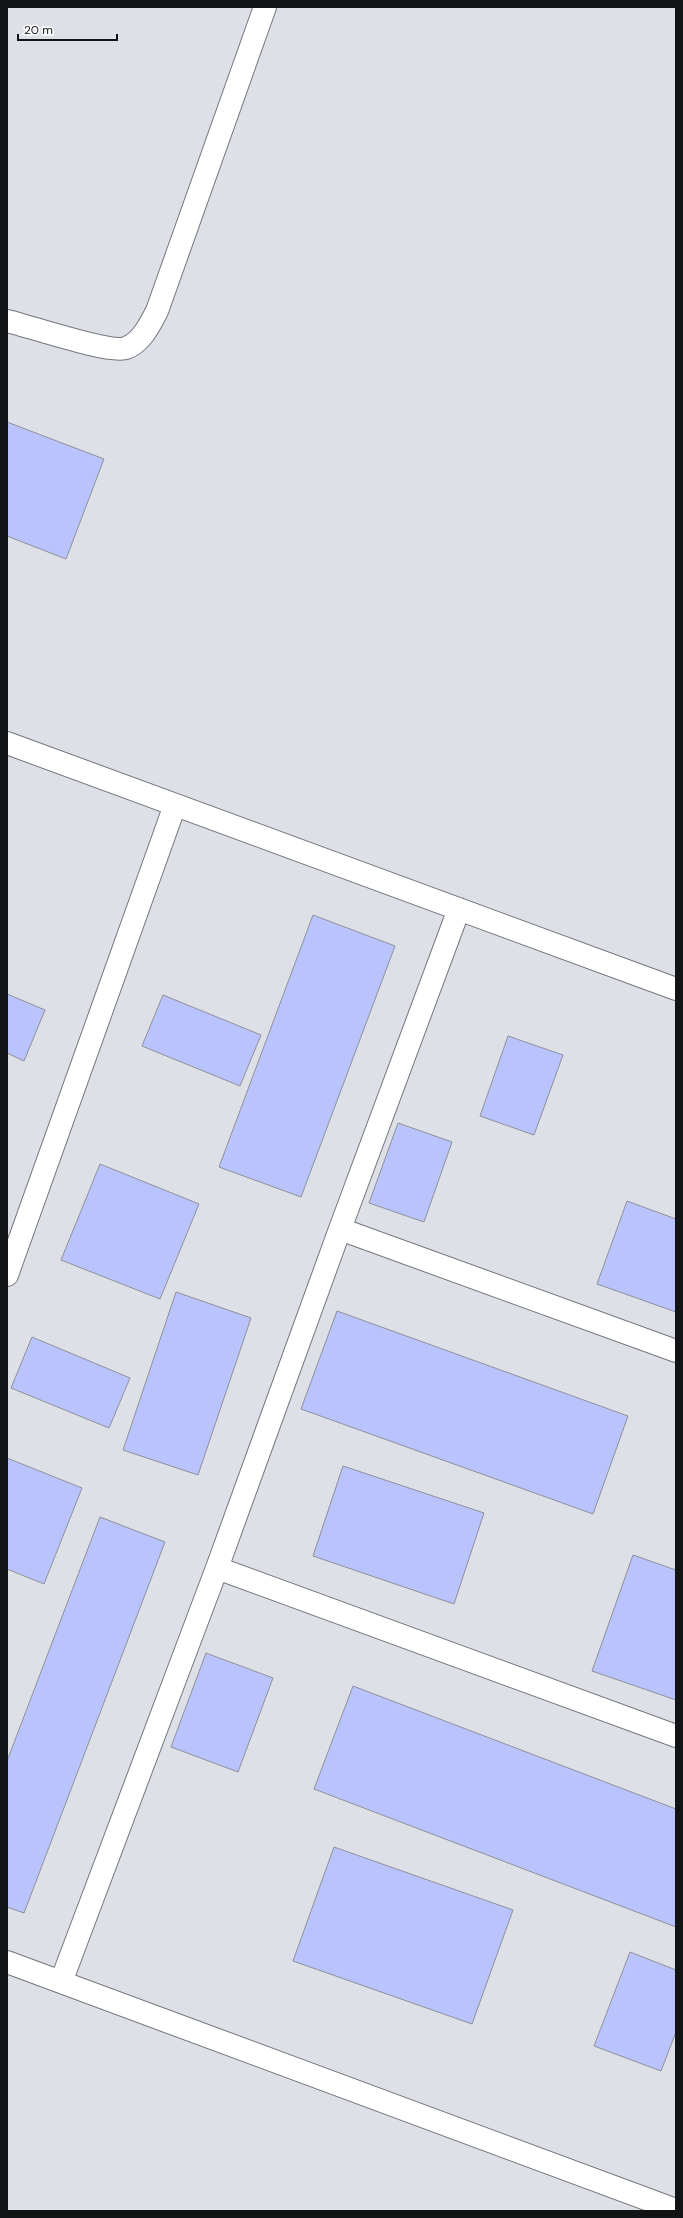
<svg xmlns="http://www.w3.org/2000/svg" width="683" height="2218" font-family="'DM Sans',sans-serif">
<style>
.building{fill:#b9c3fd;stroke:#8f9097}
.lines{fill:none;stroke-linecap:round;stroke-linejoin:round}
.minor-casing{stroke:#74767c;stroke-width:24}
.minor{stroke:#fff;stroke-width:22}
</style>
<rect width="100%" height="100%" fill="#dee0e7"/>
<path class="building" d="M7,422l97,37 -38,100 -59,-23z
M313,915l82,31 -94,251 -82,-30z
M7,994l38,16 -21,51 -17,-8z
M163,995l98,40 -21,51 -98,-40z
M508,1036l55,19 -29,80 -54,-19z
M398,1123l54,19 -28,80 -55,-19z
M100,1164l99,40 -39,95 -99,-39z
M627,1201l49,18v93l-79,-28z
M176,1292l75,26 -53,157 -75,-25z
M337,1311l291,105 -35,98 -292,-105z
M32,1337l98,41 -21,50 -98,-40z
M7,1458l75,30 -38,96 -37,-15z
M343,1466l141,47 -30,91 -141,-48z
M100,1517l65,25 -141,371 -17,-6v-146z
M633,1555l43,15v130l-84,-29z
M206,1653l67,25 -35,94 -67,-25z
M353,1686l323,123v118l-362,-138z
M334,1847l179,63 -41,114 -179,-63z
M630,1952l46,18v62l-15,39 -67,-25z"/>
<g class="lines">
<defs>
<path id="minor" d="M7,321c22,5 103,33 119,27 16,-6 24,-24 31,-37l108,-304
M7,743l669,246
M340,1229l336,122
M7,1275l168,-470
M217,1568l459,168
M7,1962l669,248
M61,1982l156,-414 123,-339 119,-320"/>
</defs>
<use href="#minor" class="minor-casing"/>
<use href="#minor" class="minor"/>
</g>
<rect width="683" height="2218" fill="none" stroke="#121315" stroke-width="16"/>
<path d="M18 34v6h99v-6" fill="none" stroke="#121315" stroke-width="2"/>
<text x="24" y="34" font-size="12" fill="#121315" stroke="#ffffff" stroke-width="3" paint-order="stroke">20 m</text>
</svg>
